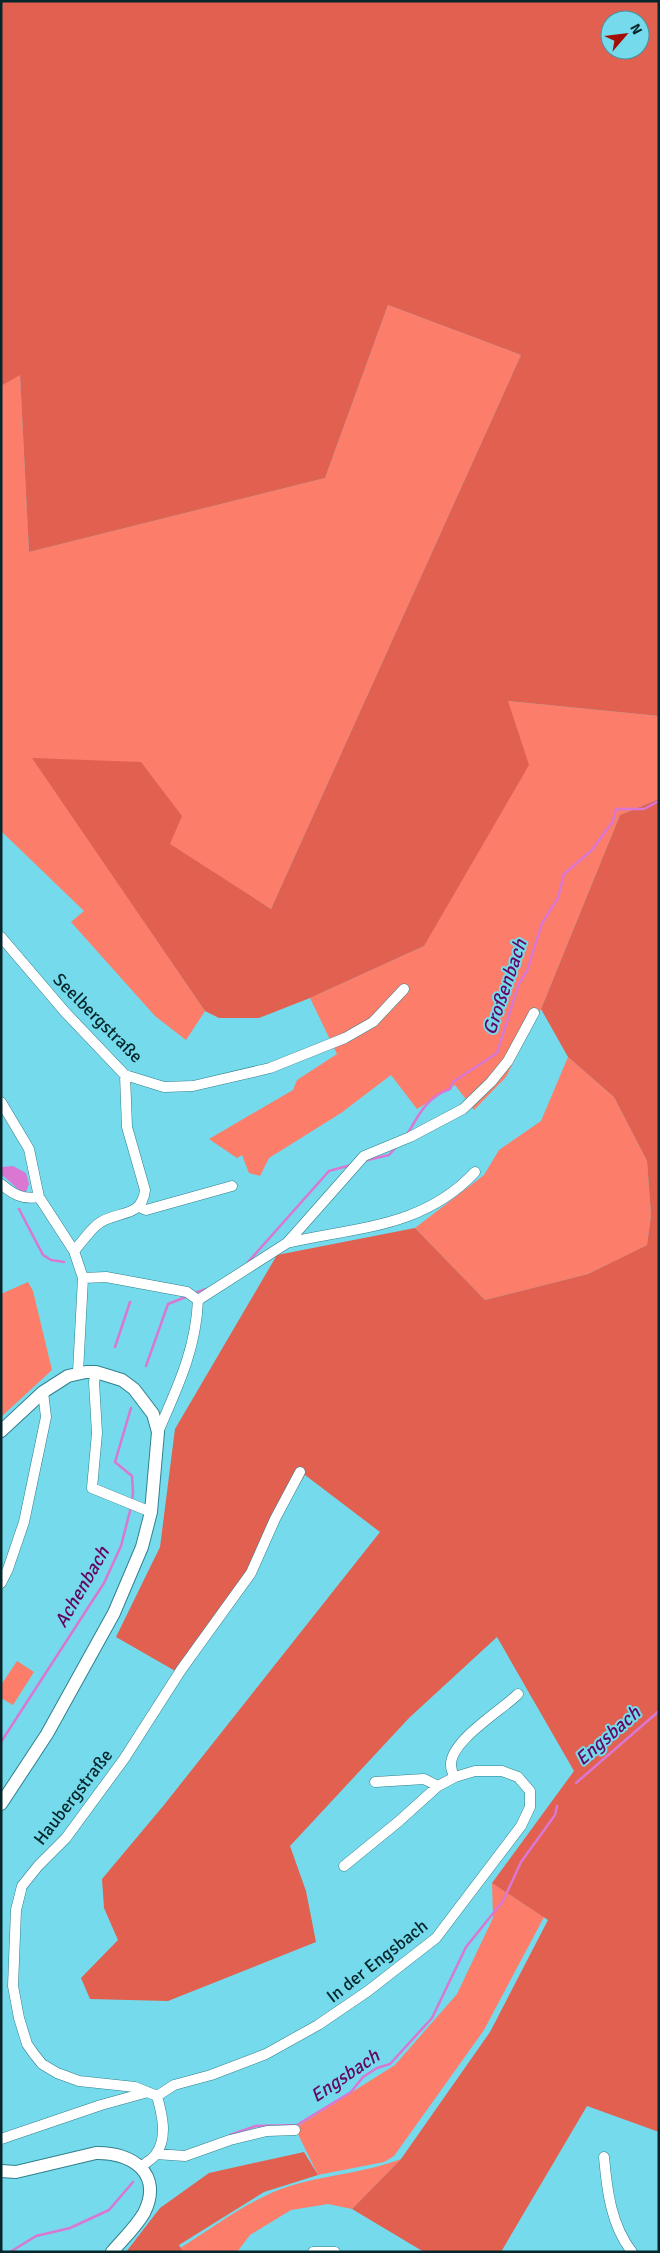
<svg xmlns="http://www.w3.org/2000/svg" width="660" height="2253" font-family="Signika,sans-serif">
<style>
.green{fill:#fc7d6a}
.forest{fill:#e2604f;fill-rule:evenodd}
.water{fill:#d977d2}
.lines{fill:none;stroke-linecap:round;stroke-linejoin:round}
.stream{stroke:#d977d2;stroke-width:2.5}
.minor-casing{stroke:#31808d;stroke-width:11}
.major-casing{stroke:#31808d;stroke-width:14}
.minor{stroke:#fff;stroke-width:10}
.major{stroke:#fff;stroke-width:12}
.labels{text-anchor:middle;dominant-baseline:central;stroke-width:4;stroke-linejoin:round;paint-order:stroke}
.street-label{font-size:18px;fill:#05272c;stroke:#75daeb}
.water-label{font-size:19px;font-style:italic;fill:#650762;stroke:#75daeb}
</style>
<rect width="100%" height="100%" fill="#75daeb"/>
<path class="green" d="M388,305l133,50 -250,554 -238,-151 172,253 -19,29 -31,-24 -84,-94 13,-11 -83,-80v-445l19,-12 9,178 296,-74z
M507,701l152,15v83l-39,16 -79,194 -35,68 -32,33 -19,-25 -38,24 -26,-34 -50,38 -72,45 -9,18 -11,-3 -7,-18 -5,3 -28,-19 84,-49 4,-10 40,-26 -27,-56 114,-52z
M568,1057l46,40 33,64 4,54 -4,30 -59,29 -103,26 -70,-72 69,-53 15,-25 42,-29z
M28,1282l5,9 19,79 -51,47v-123z
M17,1661l17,11 -21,33 -12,-7v-13z
M492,1883l52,34 -60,113 -90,126 -10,6 -66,13 -23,-47 100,-63 62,-71 36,-76z
M401,2159l-49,50 -24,-5 -37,6 -41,25 -13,17h-54l-3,-4c28,-17 55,-38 85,-52 42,-21 92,-20 136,-37z"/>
<path class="forest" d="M1,1h658v715l-151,-15 21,64 -105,181 -114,52 -51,20h-40l-14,-7 -173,-253 109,4 41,54 -12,28 101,65 250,-554 -133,-50 -63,173 -296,74 -9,-177 -19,11zM610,20h30v30h-30z
M659,799v1333l-72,-26 -86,146h-77l-72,-43 49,-50 89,-127 58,-112 -56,-37 82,-112 -77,-134 -88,81 -119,128 16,45 10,51 -148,59 -78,-2 -9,-21 37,-38 -14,-32 -2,-29 62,-74 216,-273 -75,-57 -27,45 -31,63 -70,89 -61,-35 44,-90 15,-118 102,-174 138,-27 70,72 103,-26 59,-29 4,-30 -4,-54 -33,-64 -46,-40 -27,-48 79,-194z
M304,2152l14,23 -54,17 -85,53 4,7h-57l34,-44 49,-35z"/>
<path class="water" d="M13,1166l13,7 3,11 -3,8 -7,-2 -18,-16 1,-7z"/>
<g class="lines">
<path class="stream" d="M408,1133c11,-19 20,-37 42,-44l3,-7 44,-29 22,-70 8,-12 15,-48 16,-25 6,-24 28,-24 21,-29 3,-12h28l15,-8
M363,1161l26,-6 7,-8
M19,1209l24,46 8,5 13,2
M248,1262l81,-91 22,-6
M195,1293l11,-4
M115,1347l15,-45
M146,1366l22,-62 20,-8
M131,1408l-16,54 17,14 1,17 -1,8
M1,1742l103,-159 17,-37 10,-39
M576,1783l83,-72
M230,2135l26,-9 41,-1 54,-33 12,-15 14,-9 13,-4 42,-46 34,-71 37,-46 18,-39 34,-47 2,-9
M10,2252l26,-16 34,-8 39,-18 24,-28"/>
<defs>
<path id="minor" d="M1,937l64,75 60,63 39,12 29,-1 77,-18 75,-30 28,-16 31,-33
M1,1102l28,47 10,48 35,54 9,27 -5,94
M1,1184c12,10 21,16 38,13
M139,1207l7,3 86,-24
M287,1243c69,-16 136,-15 188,-71
M74,1251c8,-9 15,-20 24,-27 18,-14 44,-5 47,-34l-18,-63 -2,-52
M83,1278l23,-1 81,15 11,8
M198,1300l89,-57 77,-87 46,-19 53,-28 28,-27 17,-21 26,-48
M96,1372l-2,10 3,51 -5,55 59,24
M158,1432c19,-44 38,-82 40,-132
M1,1583l7,-14 16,-47 22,-105 -3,-25
M455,1777c-2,-3 -4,-8 -4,-12 -1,-24 51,-55 67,-71
M375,1782l49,-3 14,7
M157,2096l17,-11 37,-10 55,-21 52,-29 50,-34 68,-53 85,-112 9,-19v-16l-12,-14 -16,-6h-27l-20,6 -17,9 -40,36 -54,44
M1,2139l100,-34 47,-13
M156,2154l29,2 45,-16 37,-9 28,-1
M604,2157c3,34 7,68 28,95
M141,2167c4,-4 12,-8 15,-13 12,-17 6,-40 1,-58l-22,-9 -56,-6 -22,-8 -15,-9 -8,-10 -7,-10 -8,-26 -6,-32 3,-76 6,-24 16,-20 28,-28 58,-79 57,-89 70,-97 24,-54 25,-47
M313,2252h22"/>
<path id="major" d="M1,1431l42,-39 25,-16 18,-4h10l26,8 12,9 19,25 5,18 -7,80 -9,35 -28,66 -67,121 -46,70
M1,2171l15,1 80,-19c35,-1 68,20 48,60 -8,14 -21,26 -32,39"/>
</defs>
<use href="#minor" class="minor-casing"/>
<use href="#major" class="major-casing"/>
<use href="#minor" class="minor"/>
<use href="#major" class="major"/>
</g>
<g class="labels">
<g class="street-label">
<text transform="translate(98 1018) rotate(45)">Seelbergstraße</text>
<text transform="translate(73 1797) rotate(-52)">Haubergstraße</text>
<text transform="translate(377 1961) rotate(-38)">In der Engsbach</text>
</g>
<g class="water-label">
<text transform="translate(505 987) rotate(-71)">Großenbach</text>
<text transform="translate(82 1587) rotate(-60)">Achenbach</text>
<text transform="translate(608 1736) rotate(-41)">Engsbach</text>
<text transform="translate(345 2076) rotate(-34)">Engsbach</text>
</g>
</g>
<rect width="660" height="2253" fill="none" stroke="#05272c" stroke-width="5"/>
<g transform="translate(625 35) rotate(62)"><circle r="24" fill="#75daeb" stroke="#48929f"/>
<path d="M0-4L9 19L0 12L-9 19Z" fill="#a30d03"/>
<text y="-8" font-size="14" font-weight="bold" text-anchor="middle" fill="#05272c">N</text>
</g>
</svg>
